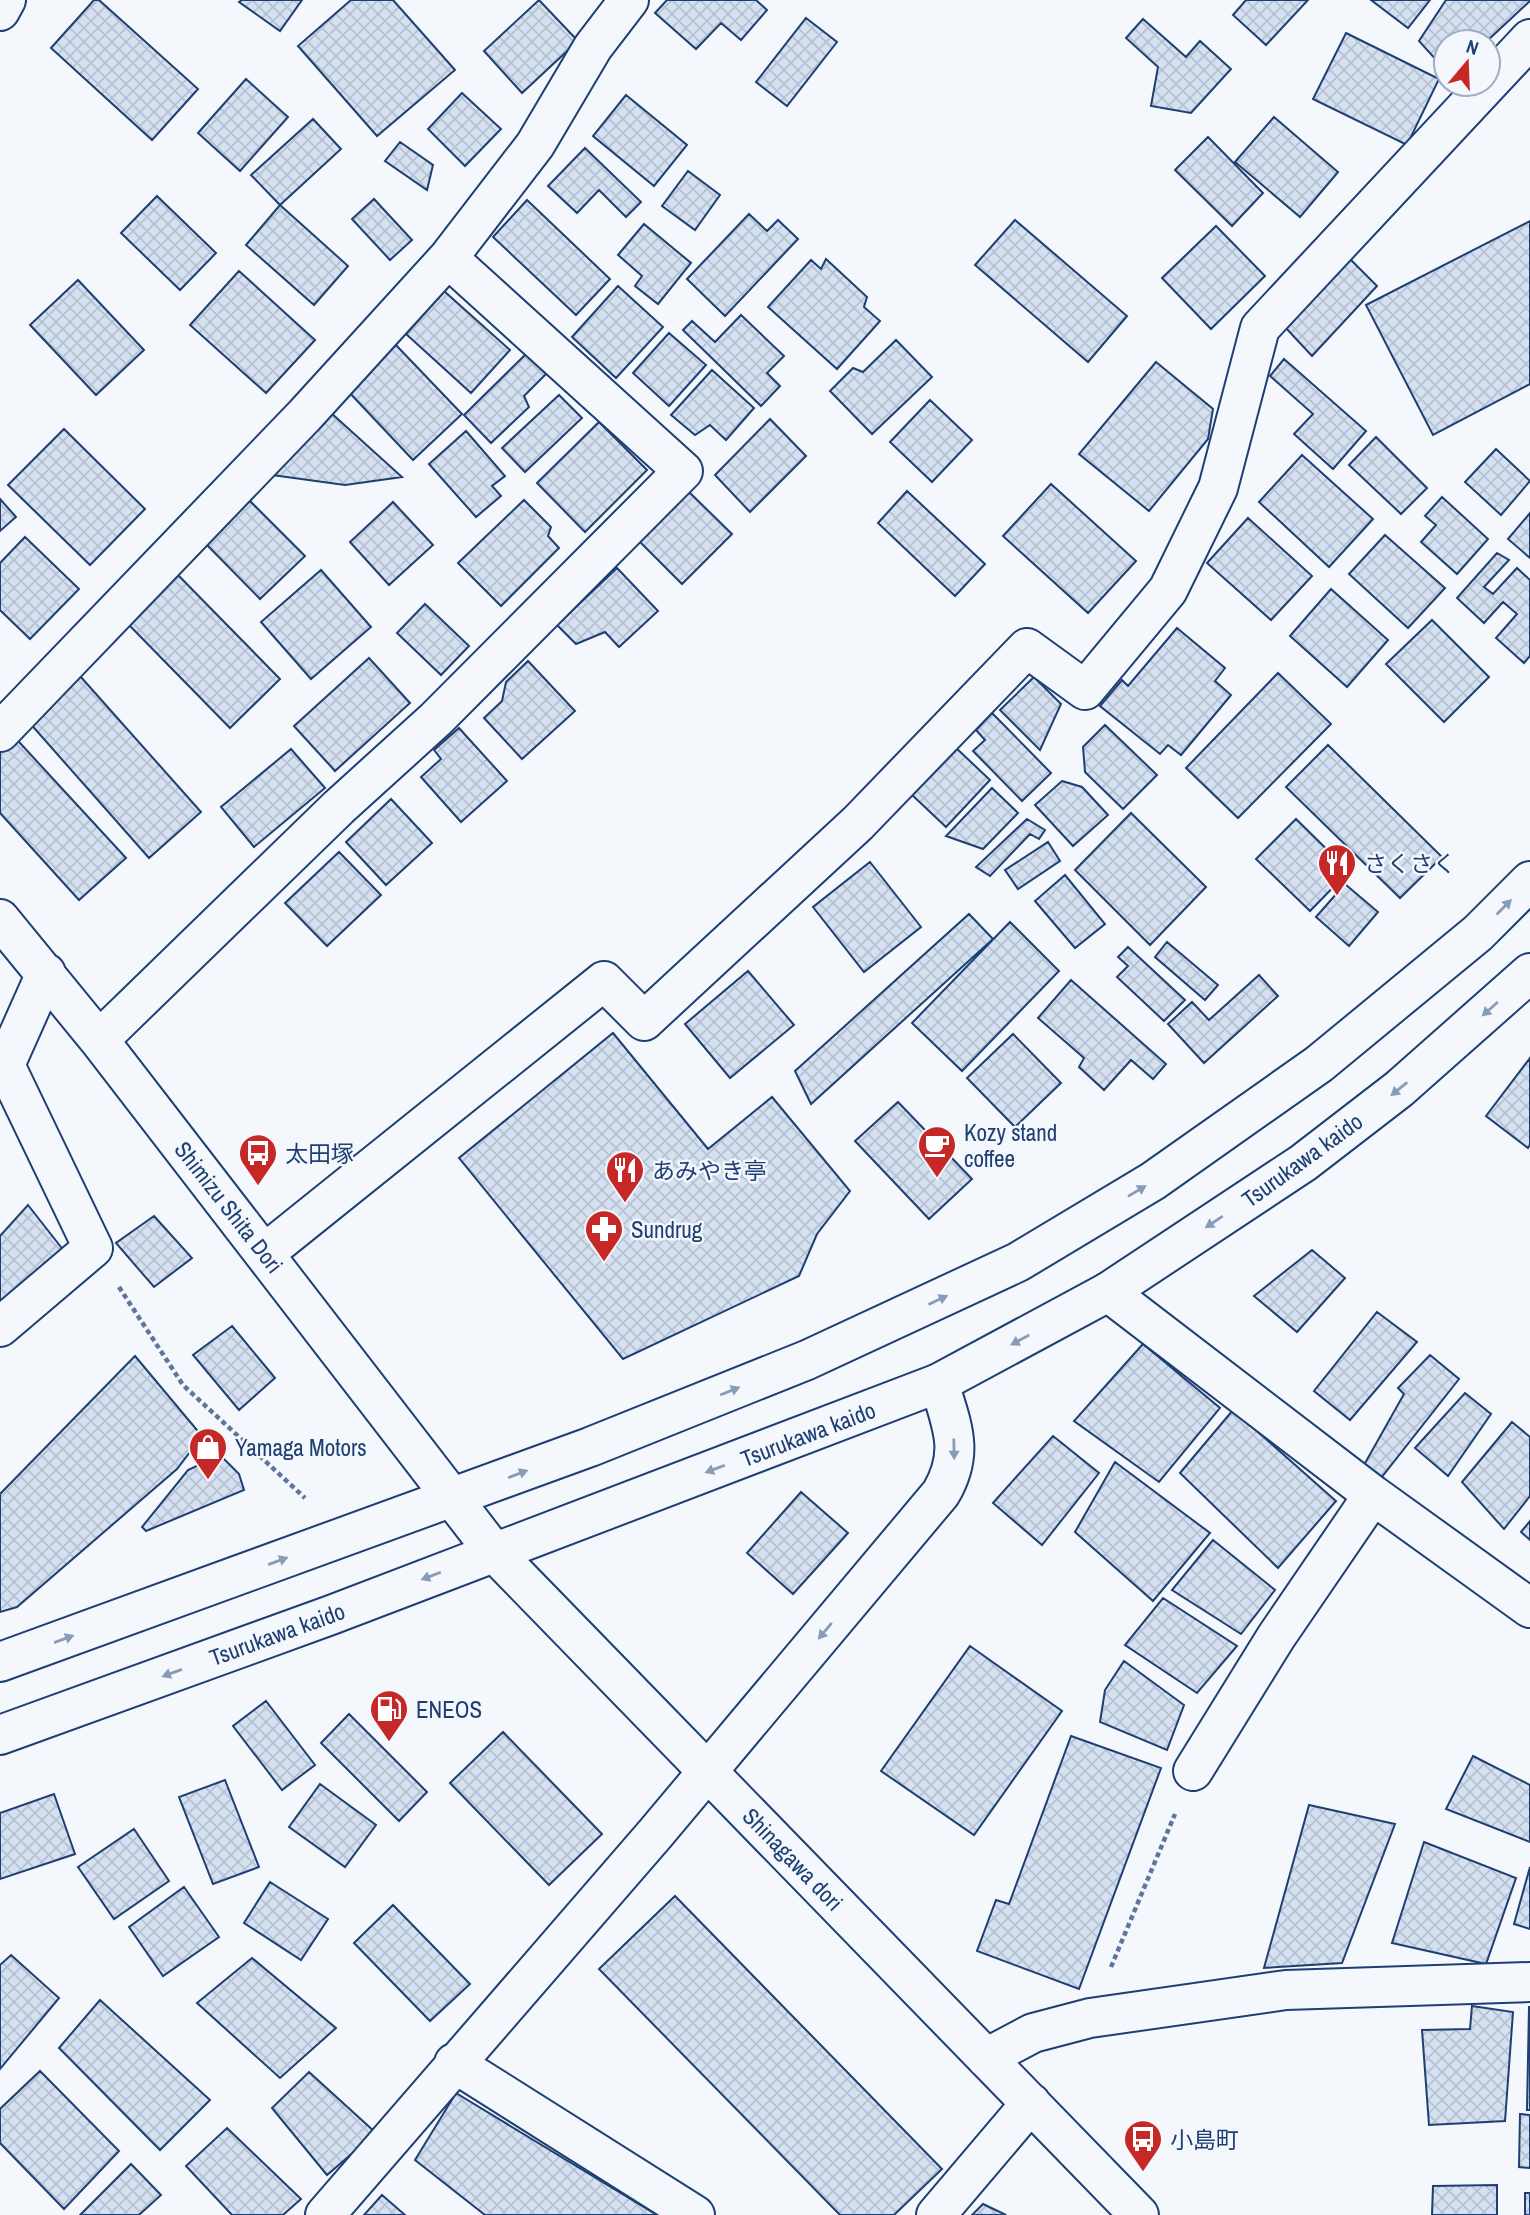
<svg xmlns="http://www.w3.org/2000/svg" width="1530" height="2215" font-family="'Archivo Narrow','Noto Sans JP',sans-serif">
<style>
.building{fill:url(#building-cross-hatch);stroke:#1d3f73;stroke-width:2}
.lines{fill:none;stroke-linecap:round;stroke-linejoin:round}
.minor-casing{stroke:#1d3f73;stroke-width:42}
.major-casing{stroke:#1d3f73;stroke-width:42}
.path{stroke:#5e769c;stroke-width:4.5;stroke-dasharray:5 3.5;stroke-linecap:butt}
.minor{stroke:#f4f7fb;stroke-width:38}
.major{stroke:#f4f7fb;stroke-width:38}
.oneway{fill:#889bb7}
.labels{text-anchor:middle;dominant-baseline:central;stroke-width:5;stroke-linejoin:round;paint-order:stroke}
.poi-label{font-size:23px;fill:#1d3f73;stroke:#f4f7fb;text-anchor:start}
.street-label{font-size:23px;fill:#1d3f73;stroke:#f4f7fb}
</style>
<defs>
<pattern id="building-cross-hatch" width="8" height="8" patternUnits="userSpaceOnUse" patternTransform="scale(1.75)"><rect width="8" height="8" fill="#d5e0f0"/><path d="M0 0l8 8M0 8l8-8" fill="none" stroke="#b6c1d1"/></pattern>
</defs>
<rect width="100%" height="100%" fill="#f4f7fb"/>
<path class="building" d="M94,0h5l99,89 -46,51 -101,-92z
M242,0h60l-22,31 -41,-29z
M351,0h42l62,70 -78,66 -79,-90z
M539,0l39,41 -56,52 -38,-42z
M667,0h89l11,10 -26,30 -20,-17 -25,26 -41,-36z
M1246,0h62l-42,45 -33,-30z
M1371,0h59l-22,28z
M1446,0h84v1l-44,41h-40v29l-27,-30z
M806,18l31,24 -50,64 -31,-24z
M1143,19l43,38 14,-16 31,28 -40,44 -40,-7 7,-39 -32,-29z
M1346,33l93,46 -32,66 -94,-46z
M246,79l42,38 -48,54 -42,-38z
M462,93l39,36 -36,37 -37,-37z
M626,95l61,50 -33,41 -61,-50z
M1274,117l64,55 -38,45 -65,-55z
M313,119l28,30 -61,56 -29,-30z
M1208,137l55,56 -31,33 -57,-56z
M400,142l33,23 -6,25 -42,-29z
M585,148l56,54 -15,15 -27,-27 -22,23 -29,-27z
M688,171l32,24 -25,35 -33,-24z
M157,196l59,57 -36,37 -59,-57z
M374,199l38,41 -22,20 -38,-41z
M527,200l83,79 -34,36 -83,-78z
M280,205l68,61 -34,39 -68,-60z
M749,214l18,17 11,-11 20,19 -73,77 -38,-37z
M1015,220l112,96 -39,46 -113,-97z
M1530,221v163l-97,51 -67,-130z
M644,224l47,39 -33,41 -23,-18 7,-10 -24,-21z
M1216,226l49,50 -54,53 -49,-51z
M1349,258l28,28 -65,70 -28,-30z
M826,259l41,38 -3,10 16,14 -43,48 -69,-62 43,-47 10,9z
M239,271l76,69 -49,53 -76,-68z
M78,280l66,70 -48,45 -66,-70z
M618,286l45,41 -47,51 -44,-41z
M444,291l66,59 -39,43 -65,-59z
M741,315l43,41 -17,17 13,13 -19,20 -78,-76 9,-9 23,21z
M669,333l37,32 -37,41 -36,-33z
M896,340l36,37 -60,57 -42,-43 23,-23 10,4z
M393,342l69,72 -49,46 -68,-72z
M526,354l20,20 -22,22 5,11 -38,36 -27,-28z
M1284,359l82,72 -33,38 -39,-35 19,-20 -43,-38z
M1156,362l57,47 -5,30 -59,72 -70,-57z
M712,370l42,38 -28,32 -16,-15 -15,10 -24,-20z
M559,395l23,23 -57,54 -23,-24z
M930,400l42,40 -40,42 -42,-40z
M330,412l72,65 -57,8 -73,-10z
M770,419l36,37 -56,56 -35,-37z
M599,422l48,48 -62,62 -48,-49z
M64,429l81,80 -55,56 -82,-80z
M466,431l39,45 -13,10 9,10 -25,21 -47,-53z
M1376,437l51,51 -26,26 -52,-49z
M1496,449l34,32 -29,34 -36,-33z
M1302,455l71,64 -44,48 -70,-65z
M1051,484l85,77 -48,52 -85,-77z
M688,491l44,43 -50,50 -44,-44z
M907,491l78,73 -30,32 -77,-73z
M246,497l59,59 -45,43 -58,-59z
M1442,497l46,42 -31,35 -36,-32 15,-17 -11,-9z
M0,499l16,18 -16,14z
M524,500l27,27 -3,9 11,12 -58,58 -43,-43z
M393,502l40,43 -44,40 -39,-43z
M1530,513v45l-22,-19z
M1248,518l64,58 -41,44 -64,-57z
M1385,535l60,53 -37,40 -59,-54z
M25,537l54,52 -49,50 -30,-29v-47z
M1497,553l12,7 -25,27 9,7 24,-26 13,12v76l-6,7 -28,-25 21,-24 -14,-12 -19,21 -27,-25z
M617,568l41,43 -39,36 -14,-15 -29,12 -19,-19z
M321,570l50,57 -60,52 -50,-57z
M178,575l102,104 -50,49 -102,-104z
M1331,589l57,51 -41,47 -57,-51z
M425,604l44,42 -28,29 -44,-42z
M1432,620l57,57 -45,45 -58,-58z
M1177,628l48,40 -10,13 16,14 -50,60 -13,-10 -8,9 -60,-48 22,-26 6,6z
M369,658l41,45 -75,68 -41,-45z
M528,661l47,50 -53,48 -38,-41 18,-17 4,-19z
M1278,673l53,51 -93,94 -52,-50z
M80,676l121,136 -52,46 -121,-137z
M1034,677l27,27 -21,46 -40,-40z
M992,713l59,60 -29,28 -49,-50 12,-11 -9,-10z
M1105,725l52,50 -34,34 -38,-37 -2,-25z
M459,728l48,53 -46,41 -40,-45 20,-18 -7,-9z
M9,731l117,127 -47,42 -79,-87v-73z
M1328,745l114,112 -42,41 -114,-111z
M955,747l35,33 -44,47 -35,-33z
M291,749l34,39 -71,59 -33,-40z
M1062,781l20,6 26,28 -35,31 -38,-41z
M992,788l26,25 -35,36 -37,-13z
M391,799l41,44 -46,42 -40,-43z
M1131,813l75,74 -56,58 -75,-75z
M1027,819l18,11 -6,9 -9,-5 -40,42 -14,-9z
M1296,819l53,52 -39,40 -54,-52z
M1048,842l12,19 -42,28 -13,-19z
M339,852l42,43 -54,51 -42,-43z
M870,862l51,65 -57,45 -51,-65z
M1065,875l40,49 -30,24 -40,-47z
M1345,884l33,28 -29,34 -33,-29z
M969,914l24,25 -182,165 -16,-33z
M1010,922l49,49 -97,100 -50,-48z
M1167,942l51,43 -13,15 -50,-43z
M1128,947l57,53 -21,21 -47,-44 11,-11 -10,-9z
M748,971l46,54 -64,53 -45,-54z
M1259,975l19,21 -74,67 -36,-39 24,-22 17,18z
M1071,980l95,84 -13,15 -22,-19 -27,30 -25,-23 5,-9 -46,-40z
M613,1033l95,116 64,-52 78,94 -33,43 -18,42 -176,83 -164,-201z
M1013,1034l48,49 -46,44 -48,-49z
M1530,1058v87l-2,3 -42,-32z
M898,1102l74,77 -43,40 -74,-78z
M28,1205l40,51 -62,52 -6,-7v-65z
M154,1216l38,42 -38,29 -38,-44z
M1312,1250l33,28 -48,54 -43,-36z
M1377,1312l40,30 -67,78 -36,-29z
M232,1326l43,52 -36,32 -46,-55z
M1143,1344l77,64 -61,74 -85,-61z
M1430,1355l29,24 -78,99 -17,-13 40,-71 -6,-6z
M135,1356l67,80 -25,33 -160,138 -17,5v-118z
M1465,1393l26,21 -43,62 -33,-28z
M1233,1410l103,91 -58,67 -98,-95z
M1512,1422l18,15v59l-26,33 -42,-47z
M1053,1436l46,37 -57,72 -49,-42z
M220,1455l19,19 5,16 -98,41 -4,-4 46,-57z
M1115,1462l95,71 -57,68 -78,-69z
M801,1492l47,41 -55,61 -46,-41z
M1530,1521v19l-9,-8z
M1213,1540l62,50 -34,44 -69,-44z
M1163,1598l74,48 -40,47 -72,-48z
M970,1646l92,65 -88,124 -93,-64z
M1124,1661l60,44 -17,45 -67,-28 5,-32z
M266,1701l49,64 -33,25 -49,-64z
M349,1714l78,78 -28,29 -78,-78z
M503,1732l99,102 -53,51 -99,-102z
M1071,1736l90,32 -82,221 -102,-38 19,-51 13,4z
M1473,1756l57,29v57l-84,-33z
M225,1780l34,87 -46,17 -34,-87z
M320,1784l56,41 -31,42 -56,-40z
M54,1794l21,60 -75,25v-66z
M1309,1805l86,19 -53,139 -78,5z
M134,1829l35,52 -55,38 -36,-52z
M1424,1842l92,36 -30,86 -94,-21z
M1530,1867v62l-16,-5z
M270,1882l58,37 -27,41 -57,-37z
M184,1887l35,50 -56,39 -34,-49z
M675,1896l267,273 -48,46h-54l-241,-246z
M393,1905l77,79 -40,37 -76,-78z
M11,1955l48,43 -59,71v-104z
M252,1958l84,70 -56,50 -83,-75z
M100,2000l110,100 -50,50 -101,-102z
M1472,2006l41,6 -8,109 -76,4 -7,-95 48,-1z
M1529,2007h1v103h-3z
M40,2071l79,80 -55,58 -64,-66v-34z
M309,2072l67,61 -49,42 -55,-67z
M456,2093l201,122h-172l-70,-55z
M1520,2114l10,1v53l-11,-1z
M227,2128l74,71 -18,16h-51l-46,-49z
M131,2164l30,31 -22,20h-59z
M1497,2185v30h-65l1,-29z
M1525,2193h5v22h-5z
M382,2195l23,20h-41z
M983,2204l23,11h-34z"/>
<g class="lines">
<defs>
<path id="minor" d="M0,11l6,-11
M0,732l305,-317 143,-157 87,-113 58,-98 36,-47
M0,919l99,121 395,512 645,663
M99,1040l240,-233 97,-88 247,-248 -235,-213
M265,1253l339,-272 40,40 214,-198 169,-175 58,42 83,-100 50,-102 42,-160 270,-289
M1108,1292l265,203 157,113
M0,1327l93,-79 -88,-183 41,-92
M1193,1771l83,-134 97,-142
M986,2058l47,-25 57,-15 196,-28 244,-8
M454,2063l241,152
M325,2215l330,-381 286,-341c24,-41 11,-67 -2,-110
M936,2215l95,-112"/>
<path id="major" d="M0,1662l590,-215 217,-87 211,-98 135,-81 166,-117 159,-131 52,-52
M0,1735l331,-120 608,-232 169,-91 195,-129 96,-74 131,-116"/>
</defs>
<use href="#minor" class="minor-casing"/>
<use href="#major" class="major-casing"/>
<path class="path" d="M119,1287l64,98 122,113
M1111,1967l64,-153"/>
<use href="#minor" class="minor"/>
<use href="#major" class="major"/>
</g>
<defs><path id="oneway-solid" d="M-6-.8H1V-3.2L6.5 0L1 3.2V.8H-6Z" transform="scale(1.75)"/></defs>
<g class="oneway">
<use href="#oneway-solid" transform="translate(1504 907) rotate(-45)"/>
<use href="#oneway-solid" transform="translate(1490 1009) rotate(138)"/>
<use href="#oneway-solid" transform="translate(1399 1089) rotate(141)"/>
<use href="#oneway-solid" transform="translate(1137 1191) rotate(-31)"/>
<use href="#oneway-solid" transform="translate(1214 1222) rotate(146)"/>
<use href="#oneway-solid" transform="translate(938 1300) rotate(-25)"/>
<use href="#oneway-solid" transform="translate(1020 1340) rotate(152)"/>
<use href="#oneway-solid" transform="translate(730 1391) rotate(-22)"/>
<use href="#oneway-solid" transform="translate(954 1449) rotate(89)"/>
<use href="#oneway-solid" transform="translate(715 1469) rotate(159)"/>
<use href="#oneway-solid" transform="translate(518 1474) rotate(-21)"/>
<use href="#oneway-solid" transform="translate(278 1561) rotate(-20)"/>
<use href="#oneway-solid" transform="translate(431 1576) rotate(159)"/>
<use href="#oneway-solid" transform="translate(825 1631) rotate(130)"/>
<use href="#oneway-solid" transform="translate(64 1639) rotate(-20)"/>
<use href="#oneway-solid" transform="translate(172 1673) rotate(160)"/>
</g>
<defs>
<symbol id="restaurant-pin" viewBox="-11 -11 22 30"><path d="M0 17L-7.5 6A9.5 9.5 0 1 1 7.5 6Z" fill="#c62828" stroke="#f4f7fb"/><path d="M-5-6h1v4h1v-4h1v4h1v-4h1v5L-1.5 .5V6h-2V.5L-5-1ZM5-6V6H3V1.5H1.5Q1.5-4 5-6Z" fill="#fff"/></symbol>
<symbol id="cafe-pin" viewBox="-11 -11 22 30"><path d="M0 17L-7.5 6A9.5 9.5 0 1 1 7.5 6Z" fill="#c62828" stroke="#f4f7fb"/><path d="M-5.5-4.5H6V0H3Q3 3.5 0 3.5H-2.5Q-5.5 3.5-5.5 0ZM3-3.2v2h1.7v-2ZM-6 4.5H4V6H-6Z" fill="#fff"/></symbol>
<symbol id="bus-pin" viewBox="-11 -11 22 30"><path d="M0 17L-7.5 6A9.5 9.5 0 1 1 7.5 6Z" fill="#c62828" stroke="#f4f7fb"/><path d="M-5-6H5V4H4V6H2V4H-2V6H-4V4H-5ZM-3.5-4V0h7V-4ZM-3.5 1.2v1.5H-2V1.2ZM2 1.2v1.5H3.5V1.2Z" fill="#fff"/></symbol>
<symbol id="pharmacy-pin" viewBox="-11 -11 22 30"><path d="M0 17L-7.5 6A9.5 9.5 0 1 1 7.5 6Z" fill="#c62828" stroke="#f4f7fb"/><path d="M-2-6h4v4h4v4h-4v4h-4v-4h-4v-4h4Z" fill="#fff"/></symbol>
<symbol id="shop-pin" viewBox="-11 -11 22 30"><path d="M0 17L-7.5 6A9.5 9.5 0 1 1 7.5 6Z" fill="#c62828" stroke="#f4f7fb"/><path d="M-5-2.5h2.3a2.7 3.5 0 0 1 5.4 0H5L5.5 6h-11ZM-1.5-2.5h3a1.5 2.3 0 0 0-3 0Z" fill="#fff"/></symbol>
<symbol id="fuel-pin" viewBox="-11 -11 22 30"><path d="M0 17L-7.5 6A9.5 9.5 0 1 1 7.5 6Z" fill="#c62828" stroke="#f4f7fb"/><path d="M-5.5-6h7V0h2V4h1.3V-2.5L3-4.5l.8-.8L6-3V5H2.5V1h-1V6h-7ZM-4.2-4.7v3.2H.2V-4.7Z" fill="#fff"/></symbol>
</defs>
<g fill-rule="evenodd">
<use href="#restaurant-pin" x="1315" y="841" width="44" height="60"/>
<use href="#cafe-pin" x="915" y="1123" width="44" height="60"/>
<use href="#bus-pin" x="236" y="1131" width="44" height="60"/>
<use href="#restaurant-pin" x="603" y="1148" width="44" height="60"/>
<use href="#pharmacy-pin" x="582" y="1207" width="44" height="60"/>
<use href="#shop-pin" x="186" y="1425" width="44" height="60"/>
<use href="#fuel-pin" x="367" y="1687" width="44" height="60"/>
<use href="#bus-pin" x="1121" y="2117" width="44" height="60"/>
</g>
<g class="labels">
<g class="poi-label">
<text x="1364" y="863">さくさく</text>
<text x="964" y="1132">Kozy stand<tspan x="964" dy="26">coffee</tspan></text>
<text x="285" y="1153">太田塚</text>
<text x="652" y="1170">あみやき亭</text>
<text x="631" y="1229">Sundrug</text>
<text x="235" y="1447">Yamaga Motors</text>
<text x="416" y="1709">ENEOS</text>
<text x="1170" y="2139">小島町</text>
</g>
<g class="street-label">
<text transform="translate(1302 1160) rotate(-36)">Tsurukawa kaido</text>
<text transform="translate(229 1207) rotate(52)">Shimizu Shita Dori</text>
<text transform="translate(808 1434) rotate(-21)">Tsurukawa kaido</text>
<text transform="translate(277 1634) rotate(-20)">Tsurukawa kaido</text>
<text transform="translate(793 1859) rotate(46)">Shinagawa dori</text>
</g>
</g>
<g transform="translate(1467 63) rotate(19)"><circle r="33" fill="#f4f7fb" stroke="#9eadc5" stroke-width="2"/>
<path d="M0-5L12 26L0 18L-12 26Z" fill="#c62828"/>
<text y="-10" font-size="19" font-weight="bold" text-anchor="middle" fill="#1d3f73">N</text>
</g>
</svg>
